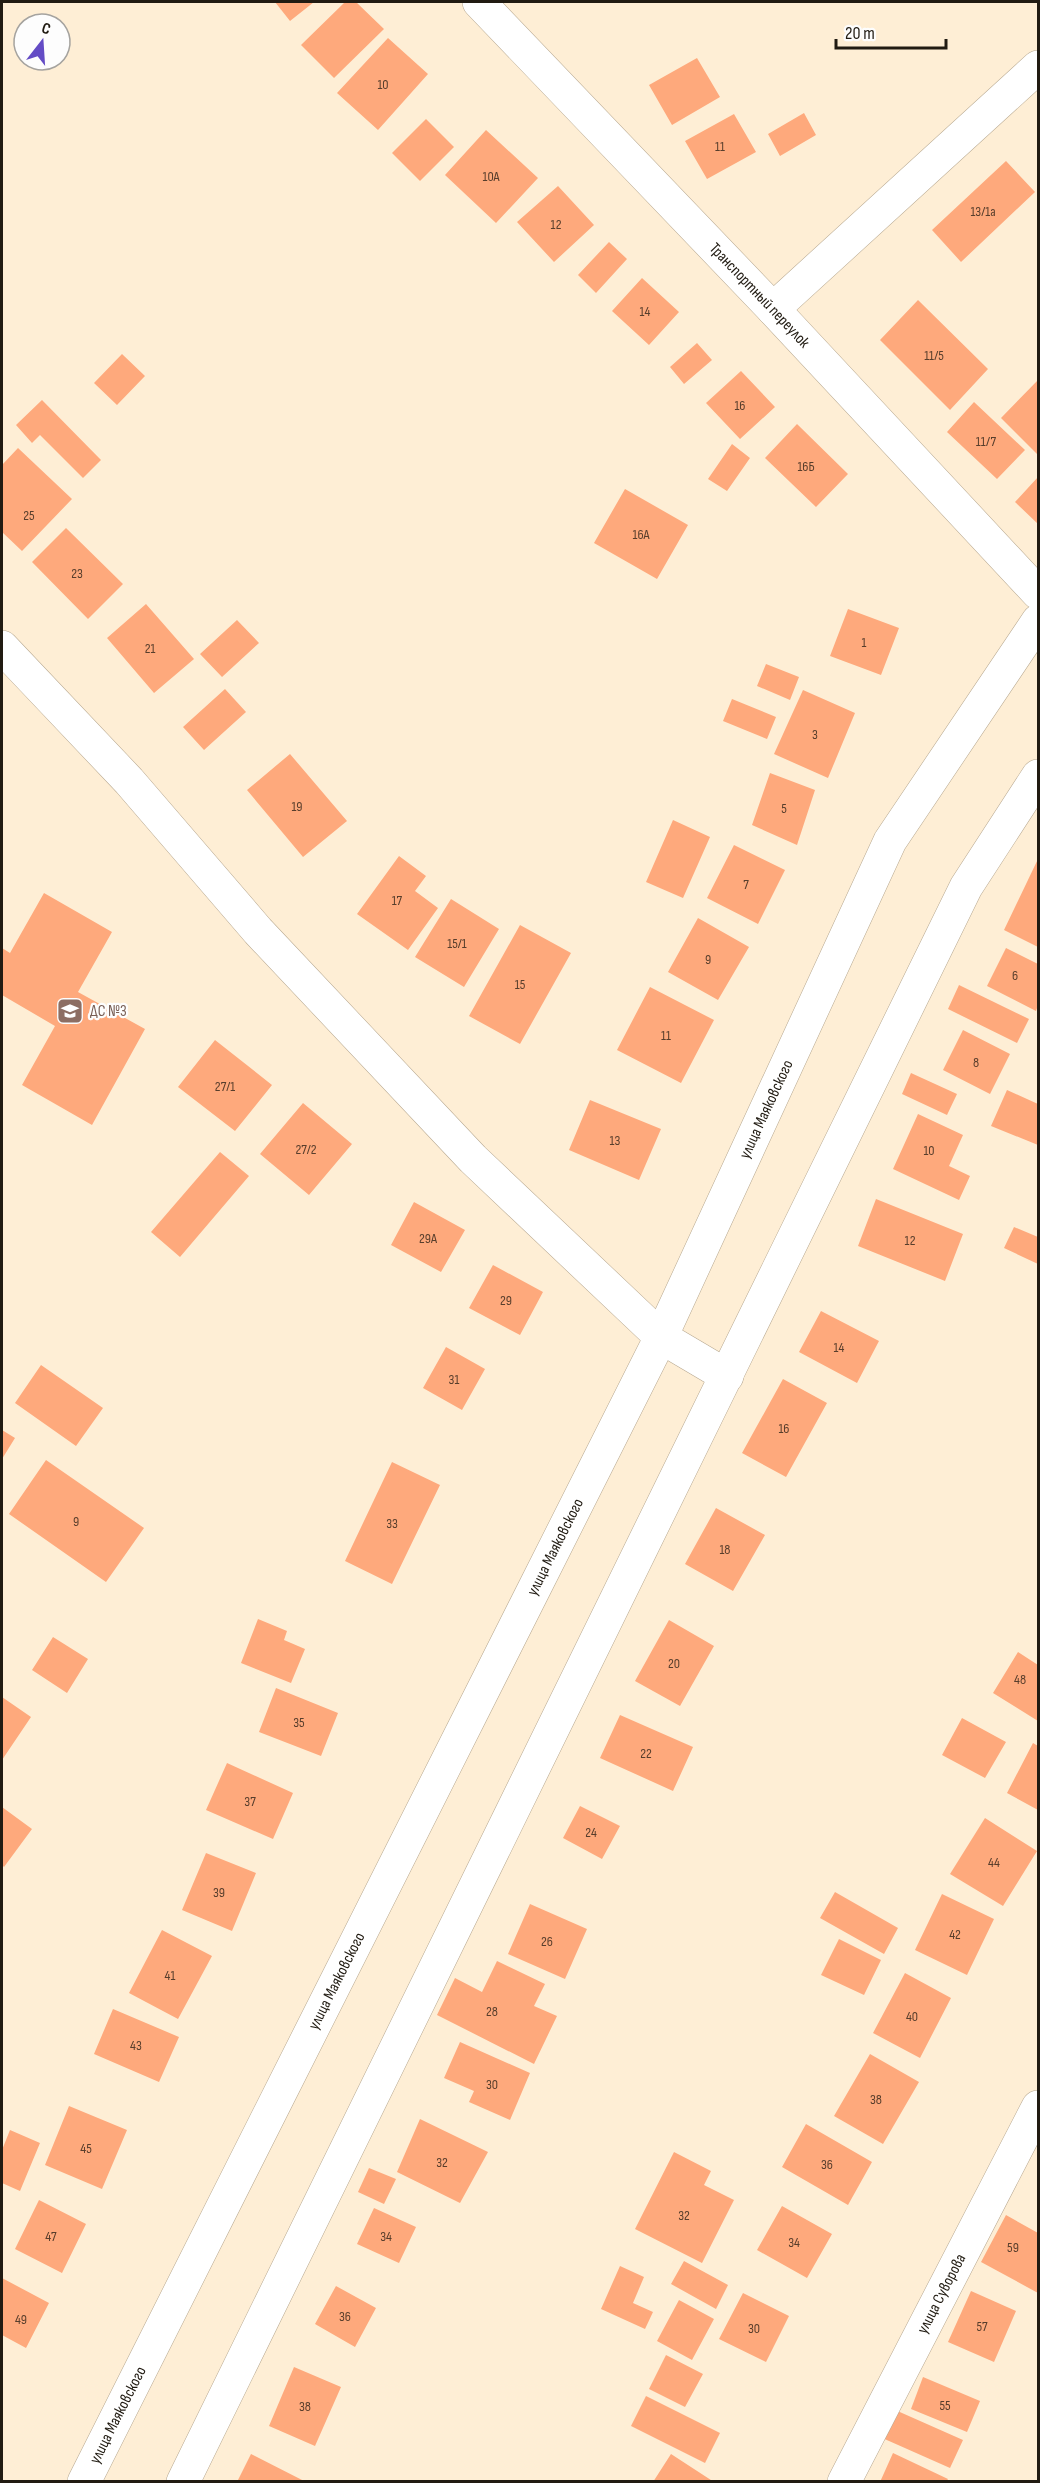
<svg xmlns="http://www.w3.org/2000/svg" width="1040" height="2483" font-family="'Sofia Sans Condensed',sans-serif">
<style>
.building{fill:#fea97c}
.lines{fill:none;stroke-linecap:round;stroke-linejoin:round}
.minor-casing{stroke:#b7a890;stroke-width:34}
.minor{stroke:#fff;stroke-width:33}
.labels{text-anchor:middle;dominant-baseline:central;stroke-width:4.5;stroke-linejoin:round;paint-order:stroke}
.number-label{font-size:14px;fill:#583e2c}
.street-label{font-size:16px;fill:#211b12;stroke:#fdfdfd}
.education-label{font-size:16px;fill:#785e54;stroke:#fdfdfd;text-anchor:start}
</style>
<rect width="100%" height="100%" fill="#feeed5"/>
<path class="building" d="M275,2h39l-24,19z
M345,2h11l28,27 -50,49 -33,-33z
M388,38l40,36 -50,56 -41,-37z
M697,58l23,39 -48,28 -23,-40z
M804,113l12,22 -36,21 -12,-22z
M734,114l22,38 -49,27 -22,-38z
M426,119l28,28 -34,34 -28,-28z
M486,130l52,48 -42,45 -51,-48z
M1006,161l29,31 -74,70 -29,-32z
M558,186l36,39 -40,37 -37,-40z
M609,242l18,17 -31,34 -18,-18z
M642,278l37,34 -30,33 -37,-34z
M918,300l70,69 -38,41 -70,-70z
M697,343l15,17 -28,24 -14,-17z
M122,354l23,22 -28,29 -23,-22z
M741,371l34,36 -35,32 -34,-36z
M1038,380v75l-37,-37z
M42,400l59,60 -18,18 -43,-43 -8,8 -16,-18z
M974,402l51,48 -28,29 -50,-47z
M797,424l51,50 -32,33 -51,-49z
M732,444l18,14 -23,33 -19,-12z
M18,448l54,51 -50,52 -20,-19v-67z
M1038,477v47l-23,-22z
M625,489l63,36 -31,54 -63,-36z
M66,528l57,56 -35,35 -56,-57z
M146,604l48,55 -40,34 -47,-55z
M848,609l51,19 -18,47 -51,-19z
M237,620l22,23 -37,34 -22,-23z
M766,664l33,13 -9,23 -33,-14z
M225,689l21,23 -42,38 -21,-23z
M803,690l52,23 -27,65 -54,-24z
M732,699l44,18 -9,22 -44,-18z
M290,754l57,67 -44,36 -56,-67z
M770,773l45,17 -18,55 -45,-20z
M673,820l37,17 -27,61 -37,-16z
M734,845l51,25 -27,54 -51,-26z
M399,856l27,20 -11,15 23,17 -30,42 -51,-36z
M1038,859v88l-34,-17z
M44,893l68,39 -34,60 67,37 -53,96 -70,-40 33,-59 -53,-31v-47l8,5z
M451,899l48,30 -35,58 -49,-30z
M698,918l51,29 -31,53 -50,-28z
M520,925l51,28 -51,91 -51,-28z
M1006,948l32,16v41l-2,6 -49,-25z
M959,985l70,34 -12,24 -69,-34z
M650,987l64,33 -33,63 -64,-33z
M963,1030l47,24 -20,40 -47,-24z
M215,1040l57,45 -37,46 -57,-44z
M911,1073l46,21 -10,21 -45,-21z
M1007,1090l31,14v41l-47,-19z
M590,1100l71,29 -22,51 -70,-30z
M303,1103l49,41 -43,51 -49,-41z
M918,1114l45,21 -14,31 21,10 -11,24 -66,-31z
M220,1152l29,24 -69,81 -29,-25z
M876,1199l87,35 -18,47 -87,-35z
M414,1202l51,28 -24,42 -50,-27z
M1014,1227l24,10v27l-34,-16z
M493,1265l50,27 -23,43 -51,-27z
M821,1311l58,30 -22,42 -58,-31z
M446,1347l39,22 -23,41 -39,-22z
M41,1365l62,43 -27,38 -61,-43z
M783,1379l44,24 -41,74 -44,-24z
M2,1430l13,8 -13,21z
M46,1460l98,68 -38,54 -97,-68z
M392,1462l48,23 -48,99 -47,-23z
M716,1508l49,27 -32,56 -48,-27z
M258,1619l29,12 -3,9 21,9 -14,34 -50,-20z
M669,1620l45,26 -34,60 -45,-25z
M53,1637l35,22 -21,34 -35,-23z
M1018,1652l20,13v56l-45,-28z
M276,1688l62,25 -17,43 -62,-24z
M2,1697l29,20 -29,43z
M620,1715l73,32 -20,44 -73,-33z
M962,1718l44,24 -21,36 -43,-23z
M1033,1743l5,3v64l-31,-17z
M227,1763l66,30 -20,46 -67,-29z
M580,1806l40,20 -18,33 -39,-21z
M2,1807l30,22 -28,38 -2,-2z
M985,1818l52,33 -34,55 -53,-32z
M206,1853l50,20 -24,58 -50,-21z
M835,1892l63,36 -14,26 -64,-36z
M942,1894l52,25 -27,56 -52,-25z
M530,1904l57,25 -22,50 -57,-25z
M162,1930l50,26 -34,63 -49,-26z
M839,1939l42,21 -17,35 -43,-20z
M497,1961l48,23 -11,22 23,10 -23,48 -97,-49 18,-37 27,14z
M905,1973l46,25 -31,60 -47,-25z
M113,2009l66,28 -20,45 -65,-28z
M460,2042l70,31 -20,47 -41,-18 5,-11 -30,-13z
M870,2054l49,28 -36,62 -49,-28z
M69,2106l58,24 -25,59 -57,-24z
M420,2119l68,33 -28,51 -63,-31z
M806,2124l66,38 -24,43 -66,-38z
M10,2130l30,13 -20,48 -18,-8v-33z
M674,2152l37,19 -7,14 30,15 -32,63 -67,-34z
M369,2168l27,11 -12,25 -26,-12z
M39,2200l47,24 -24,49 -47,-24z
M782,2206l50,28 -25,44 -50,-28z
M374,2208l42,19 -17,36 -42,-19z
M1006,2215l32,18v60l-57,-31z
M684,2261l44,24 -12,24 -45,-25z
M620,2266l24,11 -11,26 20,9 -8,17 -44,-20z
M2,2278l47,25 -23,45 -24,-13z
M336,2286l40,22 -21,39 -40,-23z
M971,2291l45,20 -22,51 -46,-20z
M743,2293l46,23 -23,46 -47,-23z
M679,2300l35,19 -22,41 -35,-19z
M666,2355l37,19 -18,33 -36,-18z
M294,2367l47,20 -26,59 -46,-20z
M923,2377l57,24 -13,31 -56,-23z
M646,2396l74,37 -15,30 -74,-37z
M893,2409l70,31 -13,28 -70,-31z
M893,2453l55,26 -2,3h-66z
M251,2454l55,28h-69z
M671,2454l43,28h-61z"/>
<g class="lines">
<defs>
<g id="minor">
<path id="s1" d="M479,2l294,307 265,284"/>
<path d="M773,309l265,-242"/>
<path d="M2,647l127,134 129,150 215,228 188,178 66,39"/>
<path id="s2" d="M84,2482l577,-1145 229,-496 148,-220"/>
<path d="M183,2482l783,-1595 72,-111"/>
<path id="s3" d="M844,2482l194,-375"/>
</g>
</defs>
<use href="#minor" class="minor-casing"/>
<use href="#minor" class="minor"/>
</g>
<defs>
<symbol id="school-square" viewBox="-11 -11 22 22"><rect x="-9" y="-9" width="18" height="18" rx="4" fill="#8d6e63" stroke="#fdfdfd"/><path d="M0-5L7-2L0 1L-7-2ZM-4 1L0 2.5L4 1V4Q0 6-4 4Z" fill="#fff"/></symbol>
</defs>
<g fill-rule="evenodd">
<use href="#school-square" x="55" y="996" width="30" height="30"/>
</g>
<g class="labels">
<g class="number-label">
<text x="383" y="84">10</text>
<text x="720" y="146">11</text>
<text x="491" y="176">10А</text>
<text x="983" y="211">13/1а</text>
<text x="556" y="224">12</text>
<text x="645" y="311">14</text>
<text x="934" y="355">11/5</text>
<text x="740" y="405">16</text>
<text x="986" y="441">11/7</text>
<text x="806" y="466">16Б</text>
<text x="29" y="515">25</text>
<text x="641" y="534">16А</text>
<text x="77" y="573">23</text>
<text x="864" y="642">1</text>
<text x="150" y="648">21</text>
<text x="815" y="734">3</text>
<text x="297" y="806">19</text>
<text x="784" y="808">5</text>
<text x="746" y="884">7</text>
<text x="397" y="900">17</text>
<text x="457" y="943">15/1</text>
<text x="708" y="959">9</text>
<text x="1015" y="975">6</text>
<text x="520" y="984">15</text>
<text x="666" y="1035">11</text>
<text x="976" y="1062">8</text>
<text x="225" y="1086">27/1</text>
<text x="615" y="1140">13</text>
<text x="306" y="1149">27/2</text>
<text x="929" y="1150">10</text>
<text x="428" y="1238">29А</text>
<text x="910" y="1240">12</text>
<text x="506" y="1300">29</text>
<text x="839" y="1347">14</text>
<text x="454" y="1379">31</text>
<text x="784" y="1428">16</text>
<text x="76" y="1521">9</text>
<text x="392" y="1523">33</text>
<text x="725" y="1549">18</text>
<text x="674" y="1663">20</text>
<text x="1020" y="1679">48</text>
<text x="299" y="1722">35</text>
<text x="646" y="1753">22</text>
<text x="250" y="1801">37</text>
<text x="591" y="1832">24</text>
<text x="994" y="1862">44</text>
<text x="219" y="1892">39</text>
<text x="955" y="1934">42</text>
<text x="547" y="1941">26</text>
<text x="170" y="1975">41</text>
<text x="492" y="2011">28</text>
<text x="912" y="2016">40</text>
<text x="136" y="2045">43</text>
<text x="492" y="2084">30</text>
<text x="876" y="2099">38</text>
<text x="86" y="2148">45</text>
<text x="442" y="2162">32</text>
<text x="827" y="2164">36</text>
<text x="684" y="2215">32</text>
<text x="51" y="2236">47</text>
<text x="386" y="2236">34</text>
<text x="794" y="2242">34</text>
<text x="1013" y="2247">59</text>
<text x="345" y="2316">36</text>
<text x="21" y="2319">49</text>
<text x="982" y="2326">57</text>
<text x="754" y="2328">30</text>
<text x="945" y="2405">55</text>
<text x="305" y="2406">38</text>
</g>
<g class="street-label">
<text stroke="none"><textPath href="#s1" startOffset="406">Транспортный переулок</textPath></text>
<text stroke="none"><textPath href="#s2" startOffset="1533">улица Маяковского</textPath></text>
<text stroke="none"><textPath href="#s2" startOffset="1047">улица Маяковского</textPath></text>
<text stroke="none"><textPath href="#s2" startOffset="561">улица Маяковского</textPath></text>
<text stroke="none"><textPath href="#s3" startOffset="212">улица Суворова</textPath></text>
<text stroke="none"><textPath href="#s2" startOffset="75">улица Маяковского</textPath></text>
</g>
<g class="education-label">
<text x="90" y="1011">ДС №3</text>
</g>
</g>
<rect width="1040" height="2483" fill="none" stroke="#211b12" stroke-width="6"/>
<g transform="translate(42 42) rotate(17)"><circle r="28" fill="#fdfdfd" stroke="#a5a39f" stroke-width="1.5"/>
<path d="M0-4.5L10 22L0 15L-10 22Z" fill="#644cc5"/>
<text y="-9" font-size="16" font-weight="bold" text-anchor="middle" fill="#211b12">С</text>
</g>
<path d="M836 39v9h110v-9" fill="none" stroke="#211b12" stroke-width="3"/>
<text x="845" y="39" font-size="18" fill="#211b12" stroke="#fdfdfd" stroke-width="4.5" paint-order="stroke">20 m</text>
</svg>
